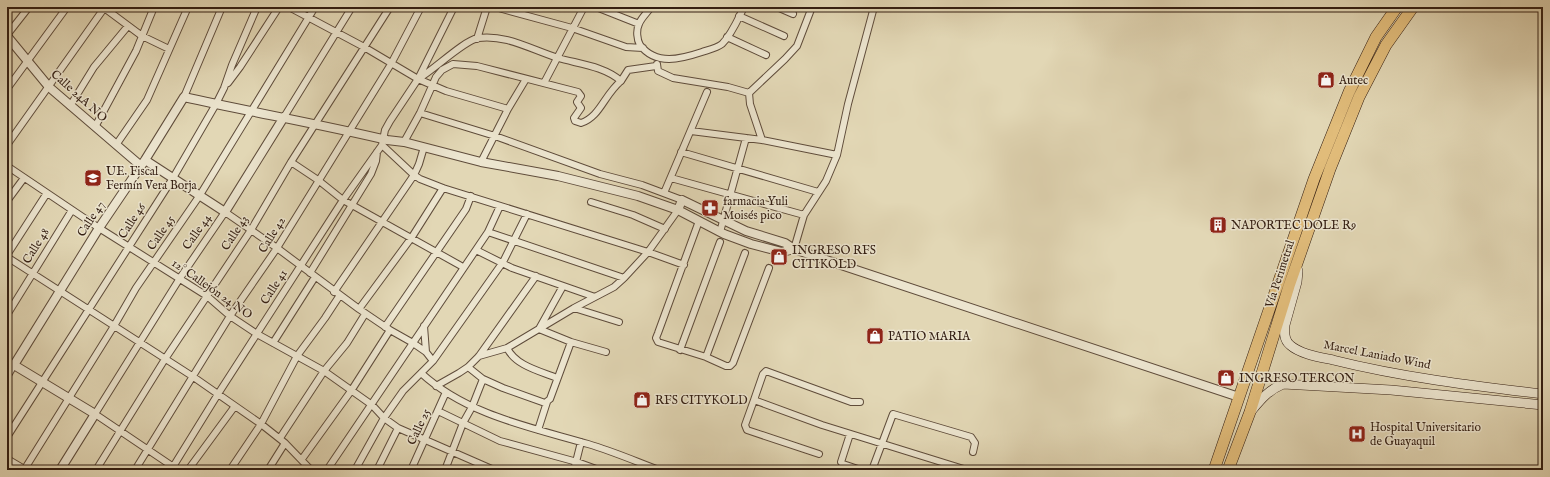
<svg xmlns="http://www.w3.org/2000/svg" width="1550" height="477" font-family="'IM FELL English',serif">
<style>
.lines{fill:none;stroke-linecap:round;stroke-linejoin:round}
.minor-casing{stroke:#5f4c3b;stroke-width:8}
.tertiary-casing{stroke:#5f4c3b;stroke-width:10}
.secondary-casing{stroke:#331e12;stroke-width:10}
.trunk-casing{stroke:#331e12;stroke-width:12}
.minor{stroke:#ece5cf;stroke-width:6}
.tertiary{stroke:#ece5cf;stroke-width:8}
.secondary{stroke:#ece5cf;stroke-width:9}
.trunk{stroke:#e1bc7a;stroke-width:11}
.labels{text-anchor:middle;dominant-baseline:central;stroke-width:3;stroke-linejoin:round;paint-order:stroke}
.poi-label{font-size:12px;fill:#331e12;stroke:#ece5cf;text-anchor:start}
.street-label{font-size:12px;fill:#331e12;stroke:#ece5cf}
</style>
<rect width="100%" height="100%" fill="#e2d7b5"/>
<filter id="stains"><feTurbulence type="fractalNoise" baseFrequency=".005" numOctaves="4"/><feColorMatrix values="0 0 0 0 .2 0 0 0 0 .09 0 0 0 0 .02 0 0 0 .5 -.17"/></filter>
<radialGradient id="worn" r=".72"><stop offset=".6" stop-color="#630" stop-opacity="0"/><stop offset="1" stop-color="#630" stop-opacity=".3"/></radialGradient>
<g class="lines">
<defs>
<path id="minor" d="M103,7l39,29 27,13
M289,7l75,40 54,32 28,12 62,18
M495,7l77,21 54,19 17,1
M596,7l43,17
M651,7c-3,5 -10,11 -12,17 -3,6 -2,16 1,21 16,21 41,14 62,7 6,-2 15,-4 20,-8 10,-10 16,-25 22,-37
M777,7l16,7
M739,16l45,20
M7,35l22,-28
M727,37l39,18
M477,39l10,-32
M657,64l1,7 15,7 55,9 21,6
M418,79c16,-9 45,-38 60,-41 28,-4 54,12 80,20 21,6 46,8 63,23l7,-11 28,-4
M228,83l12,-16 39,-60
M544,83l40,-76
M7,89l60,-82
M184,97l38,-90
M70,106l24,-39 34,-41
M420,113l75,23 105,38 42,11 40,15
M284,117l68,-110
M95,127l41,-76 18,-44
M691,131l71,9 75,15
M762,140l-12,-36 -1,-11 36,-34 12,-13 15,-39
M404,142l16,-29 16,-36 6,-7 11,-6 24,2 101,26 3,4 -4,6 4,6 -7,10 1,3 6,2c19,-6 23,-28 40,-42
M7,145l98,-138
M116,145l31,-45 41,-93
M382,145l32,30 6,4 23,9 205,64 30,-42
M681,152l137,40
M291,162l27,18 25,20 120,67
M481,162l27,-53 18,-30
M7,166l92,62 108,68 23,20 27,18 67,37 48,34 12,13 14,10 96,42
M671,178l133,37
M664,193l43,-101
M7,201l17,-23
M591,202l42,13 32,14
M699,221l-41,112 -2,5 2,4 48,15 20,9h4l3,-3 36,-95
M488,232l136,46
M720,232l26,-94
M794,249l10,-34 22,-34 11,-26 11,-51 26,-97
M476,250l36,18 83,29
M7,255l40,-62
M7,257l185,119 69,48 24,19 26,27
M310,273l61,-99 5,-13 1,-9
M563,286l-24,43 32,13 35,10
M334,292l80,-117 5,-11 5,-17
M574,308l45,14
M359,309l53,-72 31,-49
M7,315l65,-105
M424,326l2,26
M385,327l81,-118 5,-13
M273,343l42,-66
M507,348c9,18 33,23 50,30
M680,350l40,-108
M479,356l28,-8 67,-40 40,-21 10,-9 24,-26 36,13
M706,357l39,-104
M7,361l7,4 -7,12
M433,361l70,-99 24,-48
M468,367l15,12 20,9 42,15 5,-4 21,-57
M421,373c46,42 109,54 167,71 24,7 47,17 71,26
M436,386l23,-13 9,-6 11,-11 57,-80
M754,400l-9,25 2,5 72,24
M860,402h-9l-85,-31 -3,3 -9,26 68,25 145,45
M438,411l62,30 77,21 22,8
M538,430l9,-28
M850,434l-9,28 2,2 18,6
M7,437l166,-259 43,-74 8,-16 8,-23 25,-58
M280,438l44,-67 23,-28 18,-29
M302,459l49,-68 39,-61
M24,470l90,-144 22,-38 64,-93 115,-188
M96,470l69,-111 86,-129 40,-68 99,-155
M135,470l95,-154 47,-68 114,-184 30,-57
M171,470l47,-76 125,-194 39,-55 3,-15 5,-9 28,-42 36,-72
M178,470l-83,-56 85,-136 45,-66 52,36 82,61 31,21 23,13 13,9 7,9 -30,30 -19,27 -29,52
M188,470l47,-64
M230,470l31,-46 36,-68 28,-38 15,-23
M268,470l17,-27
M327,470l161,-238 12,-26
M377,470l21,-42
M411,470l35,-78
M445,470l18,-47 9,-16 11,-28
M574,470l7,-28
M872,470l21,-56 78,23 4,6 -2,9"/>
<path id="tertiary" d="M7,36l42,51 92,79
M145,160l80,52 59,-95
M678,210l4,-10 64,31 39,12 9,6 44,15 401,133
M7,460l17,10
M60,470l35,-56 -81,-49 85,-137 46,-68 39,-63c67,15 135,27 203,43l17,2 77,20 77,14 80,20 40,14 46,24 27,10 31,8 12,-3"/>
<path id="secondary" d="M1296,266l2,5 -1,11 -12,43c-1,8 -1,15 5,20 10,9 29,12 43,15 68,17 140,26 210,34
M1252,410c10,-12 17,-20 31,-26l108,6 152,15"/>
<path id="trunk" d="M1214,470l100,-291 35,-87 27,-55 21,-30
M1228,470l22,-58 39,-126 41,-117 29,-72 27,-52 27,-38"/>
</defs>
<use href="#minor" class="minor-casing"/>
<use href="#tertiary" class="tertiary-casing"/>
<use href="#secondary" class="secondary-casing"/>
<use href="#trunk" class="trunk-casing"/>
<use href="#minor" class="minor"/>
<use href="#tertiary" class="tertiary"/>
<use href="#secondary" class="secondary"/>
<use href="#trunk" class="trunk"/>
</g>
<defs>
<symbol id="shop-square" viewBox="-11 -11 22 22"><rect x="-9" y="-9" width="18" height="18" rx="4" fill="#8f2418" stroke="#ece5cf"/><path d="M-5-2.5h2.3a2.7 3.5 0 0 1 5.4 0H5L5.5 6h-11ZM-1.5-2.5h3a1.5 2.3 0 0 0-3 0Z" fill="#fff"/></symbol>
<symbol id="school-square" viewBox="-11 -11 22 22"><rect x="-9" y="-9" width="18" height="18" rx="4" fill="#8f2418" stroke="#ece5cf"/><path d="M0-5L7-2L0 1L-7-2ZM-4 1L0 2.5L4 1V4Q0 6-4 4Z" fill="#fff"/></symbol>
<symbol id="pharmacy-square" viewBox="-11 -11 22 22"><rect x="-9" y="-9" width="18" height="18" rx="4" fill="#8f2418" stroke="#ece5cf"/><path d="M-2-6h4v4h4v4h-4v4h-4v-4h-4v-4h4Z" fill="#fff"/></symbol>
<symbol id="building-square" viewBox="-11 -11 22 22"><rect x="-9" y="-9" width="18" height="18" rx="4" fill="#8f2418" stroke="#ece5cf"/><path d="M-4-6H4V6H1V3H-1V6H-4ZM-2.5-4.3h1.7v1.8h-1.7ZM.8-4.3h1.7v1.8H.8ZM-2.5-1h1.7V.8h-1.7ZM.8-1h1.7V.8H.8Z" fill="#fff"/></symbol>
<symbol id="hospital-square" viewBox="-11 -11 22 22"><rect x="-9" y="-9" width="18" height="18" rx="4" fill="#8f2418" stroke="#ece5cf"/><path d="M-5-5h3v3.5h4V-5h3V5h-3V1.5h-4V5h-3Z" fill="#fff"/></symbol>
</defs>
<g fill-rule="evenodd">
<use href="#shop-square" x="1316" y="70" width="20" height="20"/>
<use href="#school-square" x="83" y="168" width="20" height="20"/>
<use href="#pharmacy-square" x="700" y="198" width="20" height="20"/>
<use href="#building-square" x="1208" y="215" width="20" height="20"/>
<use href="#shop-square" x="769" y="247" width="20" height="20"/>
<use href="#shop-square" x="865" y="326" width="20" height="20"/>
<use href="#shop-square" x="1216" y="368" width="20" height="20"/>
<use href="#shop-square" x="632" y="390" width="20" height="20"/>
<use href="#hospital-square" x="1347" y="424" width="20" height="20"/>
</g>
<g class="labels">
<g class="poi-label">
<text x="1339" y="80">Autec</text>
<text x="106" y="171">UE. Fiscal<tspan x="106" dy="14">Fermín Vera Borja</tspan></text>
<text x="723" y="201">farmacia Yuli<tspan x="723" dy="14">Moisés pico</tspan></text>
<text x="1231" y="225">NAPORTEC DOLE R9</text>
<text x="792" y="250">INGRESO RFS<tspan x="792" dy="14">CITIKOLD</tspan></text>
<text x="888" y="336">PATIO MARIA</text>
<text x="1239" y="378">INGRESO TERCON</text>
<text x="655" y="400">RFS CITYKOLD</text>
<text x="1370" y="427">Hospital Universitario<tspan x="1370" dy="14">de Guayaquil</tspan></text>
</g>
<g class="street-label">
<text transform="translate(79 96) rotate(42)">Calle 24A NO</text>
<text transform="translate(91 219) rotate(-57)">Calle 47</text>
<text transform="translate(132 221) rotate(-57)">Calle 46</text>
<text transform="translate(197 232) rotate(-55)">Calle 44</text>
<text transform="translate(161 233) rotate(-56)">Calle 45</text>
<text transform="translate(235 233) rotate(-57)">Calle 43</text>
<text transform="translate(272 235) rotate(-58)">Calle 42</text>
<text transform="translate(36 246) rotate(-58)">Calle 48</text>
<text transform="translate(1280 274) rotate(-72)">Vía Perimetral</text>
<text transform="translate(274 287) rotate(-57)">Calle 41</text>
<text transform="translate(212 289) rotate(35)">12° Callejón 24 NO</text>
<text transform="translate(1377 355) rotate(11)">Marcel Laniado Wind</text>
<text transform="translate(419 427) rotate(-65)">Calle 25</text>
</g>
</g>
<rect width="1550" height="477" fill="none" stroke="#e2d7b5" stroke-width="24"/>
<rect x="8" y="8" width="1534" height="461" fill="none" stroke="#331e12" stroke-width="2"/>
<rect x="12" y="12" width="1526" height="453" fill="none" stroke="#331e12"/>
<rect width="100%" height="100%" filter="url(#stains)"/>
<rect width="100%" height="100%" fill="url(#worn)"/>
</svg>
